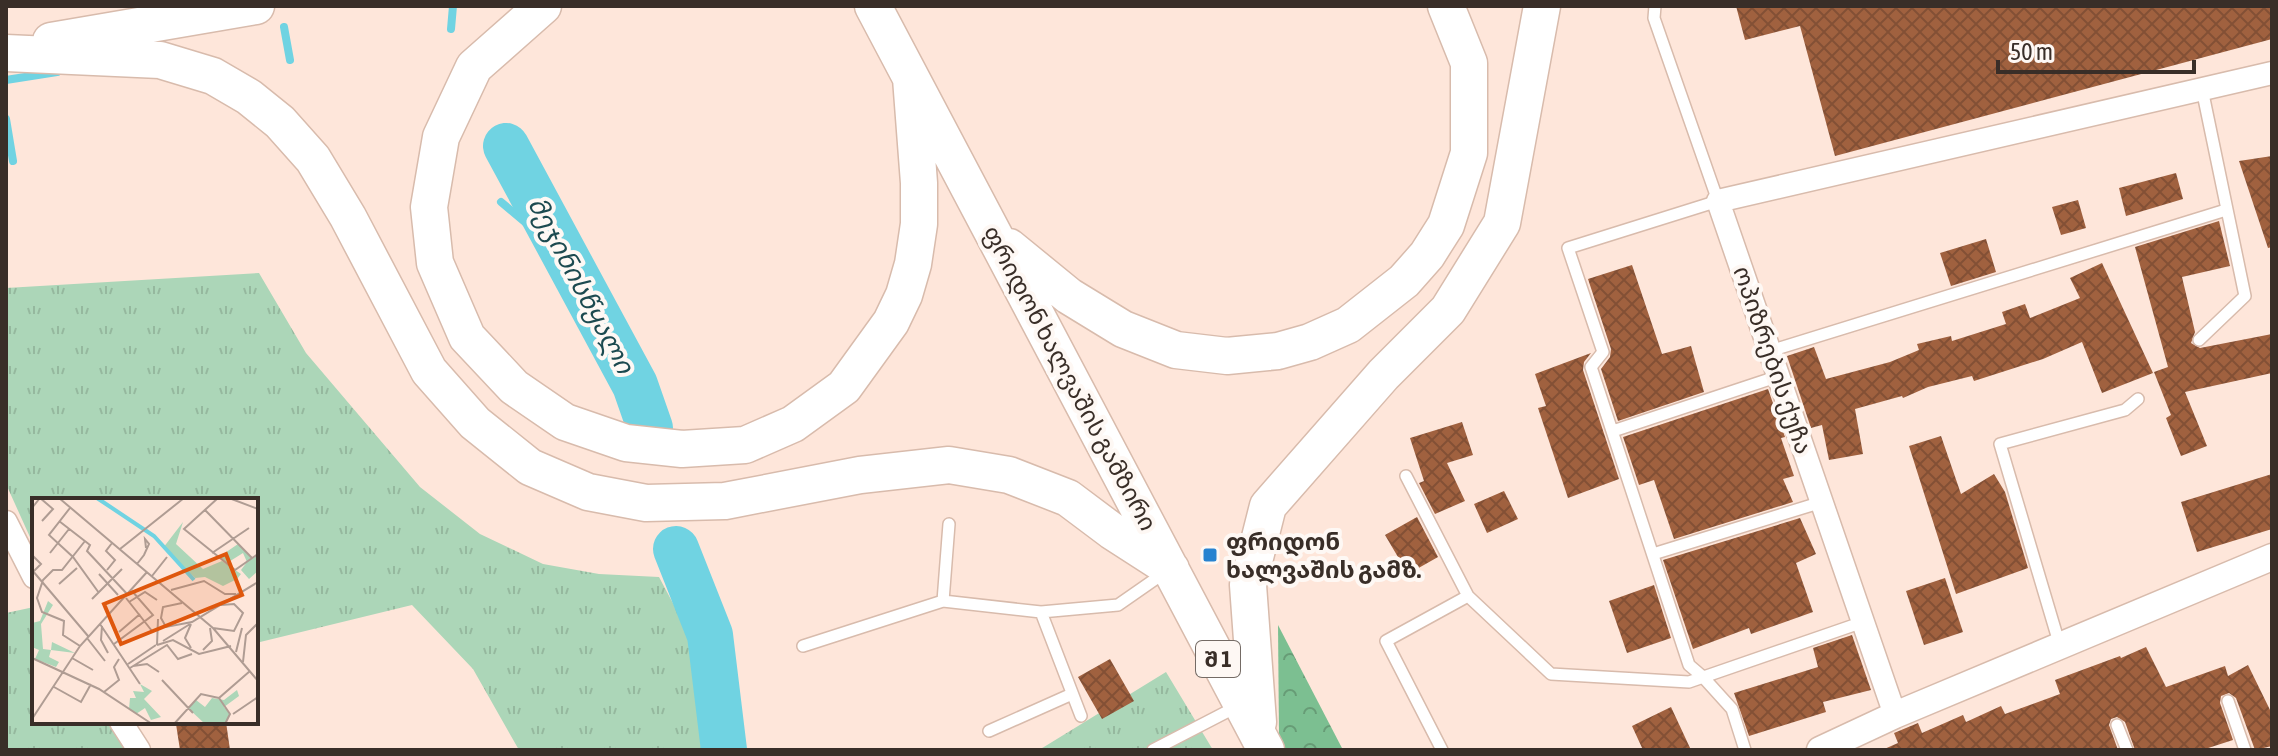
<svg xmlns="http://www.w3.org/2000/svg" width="2278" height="756" font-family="'Asap Condensed','Noto Sans Georgian',sans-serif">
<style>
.grass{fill:url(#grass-tufts)}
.forest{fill:url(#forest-crowns)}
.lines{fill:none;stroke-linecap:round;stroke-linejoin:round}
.stream{stroke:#70d3e2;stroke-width:8}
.river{stroke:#70d3e2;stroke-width:46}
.building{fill:url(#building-cross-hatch)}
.service-casing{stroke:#d8bbac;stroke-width:14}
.minor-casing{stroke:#d8bbac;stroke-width:25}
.tertiary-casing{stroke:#d8bbac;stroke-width:29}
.trunk-casing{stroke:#d8bbac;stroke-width:39}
.service{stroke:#fff;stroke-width:11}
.minor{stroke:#fff;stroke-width:22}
.tertiary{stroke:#fff;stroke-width:26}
.trunk{stroke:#fff;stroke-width:36}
.poi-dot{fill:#2783d0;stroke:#fef8f4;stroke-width:3}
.labels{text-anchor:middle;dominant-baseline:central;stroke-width:8;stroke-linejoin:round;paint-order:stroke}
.shield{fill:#fef8f4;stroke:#746b65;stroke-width:2}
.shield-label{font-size:22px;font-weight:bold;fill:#392e28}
.street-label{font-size:24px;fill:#392e28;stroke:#fef8f4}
.poi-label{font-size:24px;font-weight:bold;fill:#392e28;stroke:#fef8f4;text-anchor:start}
.water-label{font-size:26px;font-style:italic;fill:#1c4a50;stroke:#fef8f4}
.inset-river{fill:none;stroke:#70d3e2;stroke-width:4}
.inset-road{fill:none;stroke:#af9c93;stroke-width:2}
.view{fill:#df570d;fill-opacity:0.15;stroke:#df570d;stroke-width:4}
.inset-edge{fill:none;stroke:#392e28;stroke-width:4}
</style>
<defs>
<pattern id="grass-tufts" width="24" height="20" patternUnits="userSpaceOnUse" patternTransform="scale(2)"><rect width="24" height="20" fill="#acd6b8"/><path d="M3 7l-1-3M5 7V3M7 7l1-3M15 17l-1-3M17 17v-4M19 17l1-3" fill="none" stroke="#95b89e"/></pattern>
<pattern id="forest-crowns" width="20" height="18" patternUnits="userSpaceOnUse" patternTransform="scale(2)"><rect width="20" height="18" fill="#7cbf91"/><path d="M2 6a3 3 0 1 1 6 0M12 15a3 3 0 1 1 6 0" fill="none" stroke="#679c76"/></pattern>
<pattern id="building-cross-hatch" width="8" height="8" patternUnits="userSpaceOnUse" patternTransform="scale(2)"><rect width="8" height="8" fill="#a0613f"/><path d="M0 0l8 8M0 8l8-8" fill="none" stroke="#835035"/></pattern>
</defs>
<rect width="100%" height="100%" fill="#fee6da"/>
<path class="grass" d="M259,273l47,80 114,134 60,47 63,30 56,10 60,3 42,79 5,94h-187l-46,-81 -61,-64 -156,38v-143h-222v46l-28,-62v-196z
M34,607v115h76l18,28h-122v-137z
M1166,672l47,78h-174z"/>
<path class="forest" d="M1278,625l65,125h-57l-7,-13z"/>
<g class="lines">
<path class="stream" d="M284,27l6,33
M451,29l2,-23
M6,80l51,-8
M6,119l7,42
M501,202l63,53"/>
<path class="river" d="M506,146l129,239 15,43
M676,549l34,86 14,115"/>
</g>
<path class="building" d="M1736,6h536v33l-437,117 -35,-130 -55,14z
M2272,156v91l-4,1 -29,-87z
M2176,173l7,26 -57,17 -7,-28z
M2078,200l8,28 -25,7 -9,-28z
M2219,221l11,45 -48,11 13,55 -4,11 9,5 72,-14v39l-87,19 22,54 -26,10 -15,-38 5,-3 -17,-43 14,-5 -33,-120z
M1986,239l10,33 -45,14 -11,-33z
M2102,263l51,110 -51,20 -20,-51 -39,17 -69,22 -2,-5 -44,11 -25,11 -1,-2 -47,13 8,45 -34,6 -7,-35 -11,3 -24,-72 27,-9 12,32 64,-17 29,-12 -2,-6 34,-8 1,5 54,-17 -4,-12 23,-8 5,14 50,-20 -10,-20z
M1632,265l30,89 29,-8 13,46 -86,29 -17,-52 9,-12 1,-8 -23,-70z
M1591,353l-7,9 -1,8 36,109 -51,19 -30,-90 8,-2 -11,-32z
M1768,389l17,48 -4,1 13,38 -11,3 10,23 -119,37 -20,-59 -15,5 -16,-48z
M1462,422l11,33 -26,8 18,38 -30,13 -16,-31 5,-2 -14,-43z
M1941,436l20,58 33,-20 11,18 23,76 -72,26 -47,-148z
M2272,474v55l-75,23 -16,-50z
M1504,491l14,28 -31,14 -13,-29z
M1417,517l21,40 -30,17 -23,-39z
M1800,518l16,36 -20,9 17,49 -62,22 -2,-6 -56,21 -30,-89z
M1945,578l18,54 -39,13 -18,-54z
M1654,585l17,53 -44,15 -18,-52z
M1852,635l19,55 -48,12 3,10 -77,24 -15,-43 84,-26 -5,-19z
M2146,647l20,40 59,-21 3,10 20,-11 24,49v32l-17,4 -19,-52 -7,-5 -8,3 -1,7 13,37 -31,10h-67l-10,-28 -8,-5 -6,2 -2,6 9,25h-236l16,-7 -4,-10 24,-10 4,10 41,-18 3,7 35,-16 4,8 55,-20 -5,-14 65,-24 1,2z
M1110,659l24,42 -32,18 -24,-42z
M1671,707l20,43h-48l-11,-24z
M190,722h36l4,28h-50l-4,-26z"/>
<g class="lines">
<defs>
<path id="service" d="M1655,6l-1,12 64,183 -150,47 35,104 -12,15 98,298 14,12 29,32 13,41
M2199,340l46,-44 -43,-207
M1770,351l456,-141
M1613,431l166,-55
M1406,476l62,120 83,78 138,8 174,-60
M1653,554l169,-52
M943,601l6,-77
M1041,612l40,104
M803,646l140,-45 98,11 77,-7 46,-32
M2060,646l-60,-202 125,-34 13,-11
M2228,701l17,49
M2117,725l10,25
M989,731l83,-37
M1153,750l85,-44
M1442,750l-56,-109 82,-45"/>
<path id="minor" d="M6,522l28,55
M1895,715l-177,-514 554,-128
M121,722l18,28"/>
<path id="tertiary" d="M1820,750l75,-35 377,-158"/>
<path id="trunk" d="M543,6l-69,61 -33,70 -12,70 6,56 32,74 47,50 51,35 61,21 56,6 63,-4 48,-21 51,-37 47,-65 13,-27 9,-31 6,-40v-41l-8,-105
M873,6l393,744
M51,41l205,-35
M6,53l154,7 53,16 36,21 31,25 33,37 35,58 81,154 46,52 55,44 58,25 58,11 79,-2 135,-26 89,-10 60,10 59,23 44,33 59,38
M1009,247l60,49 54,33 53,21 51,6 51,-5 32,-9 38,-17 56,-44 23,-26 19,-30 23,-72v-90l-23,-57
M1258,722l-10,-137 20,-79 115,-131 65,-65 54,-87 40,-217"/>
</defs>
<use href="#service" class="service-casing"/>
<use href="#minor" class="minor-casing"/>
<use href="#tertiary" class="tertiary-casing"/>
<use href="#trunk" class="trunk-casing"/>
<use href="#service" class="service"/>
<use href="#minor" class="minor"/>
<use href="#tertiary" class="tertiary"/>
<use href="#trunk" class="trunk"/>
</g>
<rect class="poi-dot" x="1202" y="547" width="16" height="16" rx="4"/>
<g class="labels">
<rect class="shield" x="1196" y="641" width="44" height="36" rx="6"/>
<g class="shield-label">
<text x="1218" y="659">შ 1</text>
</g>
<g class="street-label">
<text transform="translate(1773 360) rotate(71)">ოპიზრების ქუჩა</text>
<text transform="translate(1070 378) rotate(62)">ფრიდონ ხალვაშის გამზირი</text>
</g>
<g class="poi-label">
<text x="1226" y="541">ფრიდონ<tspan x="1226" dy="28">ხალვაშის გამზ.</tspan></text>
</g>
<g class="water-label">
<text transform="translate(581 285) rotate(62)">მეჯინისწყალი</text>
</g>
</g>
<g transform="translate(32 498)">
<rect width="226" height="226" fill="#fee6da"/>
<path d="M151,24l-7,22 27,25 19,-8 19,13 -4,5 -14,7 -18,-9 -10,1 -32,-30zM206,46l14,15 6,-4v16l-9,8 -8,-9 6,-8 -4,-9 -16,10 -8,-6zM16,103l5,4 -12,19 2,25 8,1 1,-8 23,11 -24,-3 -2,7 10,5 -3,5 -21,-8 4,-9 -7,-3v-24l8,-2zM108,186l12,7 -8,8 17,18 -10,3 -6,-12 -9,6 -7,-5 1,-11h6l-3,-7 11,1zM205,192l2,6 -15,11 6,7 -5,10h-20l-17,-16 8,-8 9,7 7,-9 12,2z" fill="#acd6b8"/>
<path class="inset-river" d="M65,0l57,38 40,44"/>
<path class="inset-road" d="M27,0l154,130 21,3 9,-18 -9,-9 -13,1M186,0l-34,31 51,41 23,-16M197,0l29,11M0,10l8,-10 13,11 -11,12M38,10l-21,27 24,22 26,36M173,12l47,48M27,23l31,24 -3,6 41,44M88,51l64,-51M18,55l19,-24M180,55l37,-25M0,57l9,9 -8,8M105,66l7,-9 5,-11 -4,-5 1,9M0,72l56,66M75,72l8,-10 -9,-9 6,-8M67,76l19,21M120,78l15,-19M27,86l18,-16M139,92l33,-9 21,13h11M94,100l26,33M60,101l30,-30M97,104l16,-10 12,8M150,105l-19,4 -2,11 5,9 26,-5 66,-40M68,126l40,60M70,128l-1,14 7,13M181,130l45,53M87,134l21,-18M55,140l18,23M131,143l27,-17M82,146l39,-29 -21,-24M125,147l16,-5 26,14 32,-8M125,147l1,-26M48,148l-17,-11 1,-14 -22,-9 -5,-14 6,-18 10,-10h9l23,-29M159,150l-6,-10 6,-14M171,152l9,-9 -2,-13M204,154l6,-24M0,160l67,31 53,35M40,160l21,12M211,164l3,-27 12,-12M96,166l28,-19M101,168l14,-2 12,8M98,170l37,-23 11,14 14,-5M130,182l31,33M22,189l27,15 10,-18M72,194l15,-12 -5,-13 5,-8M201,216l25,-17M0,221l48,-73 67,-74M142,226l27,-30 18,4M193,226l5,-10 -11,-16 31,-27"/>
<path class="view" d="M194,56l16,41 -121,49 -17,-40z"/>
<rect width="226" height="226" class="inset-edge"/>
</g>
<rect width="2278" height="756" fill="none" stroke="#392e28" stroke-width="16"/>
<path d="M1998 60v12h196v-12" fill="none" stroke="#392e28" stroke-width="4"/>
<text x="2010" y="60" font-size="24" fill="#392e28" stroke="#fef8f4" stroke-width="6" paint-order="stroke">50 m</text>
</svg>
